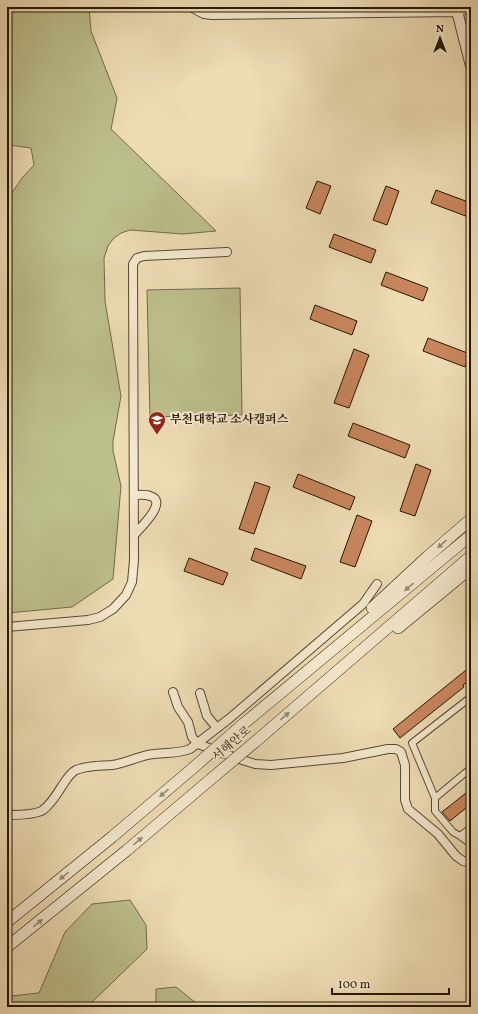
<svg xmlns="http://www.w3.org/2000/svg" width="478" height="1014" font-family="Vollkorn,'Noto Serif KR',serif">
<style>
.green{fill:#bcbf8b;stroke:#706b48}
.building{fill:#c9865d;stroke:#251704}
.lines{fill:none;stroke-linecap:round;stroke-linejoin:round}
.pedestrian-casing{stroke:#574830;stroke-width:8}
.minor-casing{stroke:#574830;stroke-width:10}
.tertiary-casing{stroke:#574830;stroke-width:12}
.secondary-casing{stroke:#251704;stroke-width:12}
.pedestrian{stroke:#f4e8ce;stroke-width:6}
.minor{stroke:#f4e8ce;stroke-width:8}
.tertiary{stroke:#f4e8ce;stroke-width:10}
.secondary{stroke:#f4e8ce;stroke-width:11}
.secondary-bridge-casing{stroke:#251704;stroke-width:12;stroke-linecap:butt}
.secondary-bridge{stroke:#f4e8ce;stroke-width:11}
.oneway{fill:#978a73}
.labels{text-anchor:middle;dominant-baseline:central;stroke-width:4;stroke-linejoin:round;paint-order:stroke}
.poi-label{font-size:12px;font-weight:bold;fill:#251704;stroke:#f4e8ce;text-anchor:start}
.street-label{font-size:12px;fill:#251704;stroke:#f4e8ce}
</style>
<rect width="100%" height="100%" fill="#eedcb4"/>
<filter id="stains"><feTurbulence type="fractalNoise" baseFrequency=".005" numOctaves="4"/><feColorMatrix values="0 0 0 0 .2 0 0 0 0 .09 0 0 0 0 .02 0 0 0 .5 -.17"/></filter>
<radialGradient id="worn" r=".72"><stop offset=".6" stop-color="#630" stop-opacity="0"/><stop offset="1" stop-color="#630" stop-opacity=".3"/></radialGradient>
<path class="green" d="M7,7h82l2,24 26,67 -6,31 105,102 -33,3 -53,-4 -9,3 -8,6 -5,7 -4,12 1,43 16,95 -8,45v10l8,35 -8,93 -41,28 -65,6v-413l15,-22 12,-13 -3,-17 -22,-3 -2,3z
M240,288l2,127 -92,2 -3,-127z
M130,900l16,25 1,24 -60,58h-80v-6l4,-5 28,-3 26,-61 27,-28z
M176,987l25,20h-45v-18z"/>
<path class="building" d="M317,181l14,5 -11,28 -14,-6z
M386,186l13,5 -12,34 -14,-5z
M436,190l35,13v15l-40,-15z
M334,234l42,16 -5,13 -42,-16z
M386,272l42,16 -5,13 -42,-16z
M315,305l42,16 -5,14 -42,-16z
M428,338l42,16 -5,13 -42,-16z
M354,349l15,6 -20,53 -15,-5z
M353,423l57,22 -5,13 -57,-22z
M416,464l15,6 -16,46 -15,-5z
M298,474l57,23 -5,13 -57,-23z
M255,482l15,5 -16,47 -15,-5z
M357,515l15,6 -17,46 -15,-5z
M255,548l51,18 -5,13 -50,-19z
M189,558l39,15 -5,12 -39,-14z
M471,666v15l-1,-1 -7,5 1,2 -64,51 -7,-9z
M471,789v15l-21,17 -8,-9z"/>
<g class="lines">
<defs>
<path id="pedestrian" d="M471,697l-59,46 23,55 36,-30
M435,798v13l18,21 7,4
M471,828l-11,8 11,8"/>
<path id="minor" d="M457,11l14,-3
M134,495c5,0 11,-1 16,1 19,5 -10,32 -16,39
M7,627l81,-7 12,-3 13,-8 13,-14 6,-13 2,-22 -1,-296 4,-6 7,-2 83,-4
M173,692l5,15 10,15 4,15 6,7 41,15 16,5 16,1 72,-7 45,-9h8l5,3 4,13v35l3,9 30,25 18,22 7,5 8,2
M200,693l7,23 10,12
M7,815c9,0 29,0 36,-5 8,-6 14,-16 19,-24 4,-6 8,-13 14,-16 12,-5 24,-4 36,-5 15,-2 28,-10 42,-11 13,-2 24,0 36,-5l40,-31 133,-114 14,-20"/>
<path id="tertiary" d="M193,7l11,6 8,1 245,-3
M456,7l15,59"/>
<path id="secondary" d="M372,608l55,-51 44,-38
M398,628l73,-60
M242,725l229,-190
M255,742l216,-186
M7,922l105,-85 81,-69
M7,947l119,-96 85,-72"/>
</defs>
<use href="#pedestrian" class="pedestrian-casing"/>
<use href="#minor" class="minor-casing"/>
<use href="#tertiary" class="tertiary-casing"/>
<use href="#secondary" class="secondary-casing"/>
<use href="#pedestrian" class="pedestrian"/>
<use href="#minor" class="minor"/>
<use href="#tertiary" class="tertiary"/>
<use href="#secondary" class="secondary"/>
<defs>
<path id="secondary-bridge" d="M193,768l49,-43
M211,779l44,-37"/>
</defs>
<use href="#secondary-bridge" class="secondary-bridge-casing"/>
<use href="#secondary-bridge" class="secondary-bridge"/>
</g>
<defs><path id="oneway-solid" d="M-6-.8H1V-3.2L6.5 0L1 3.2V.8H-6Z"/></defs>
<g class="oneway">
<use href="#oneway-solid" transform="translate(442 544) rotate(139)"/>
<use href="#oneway-solid" transform="translate(409 587) rotate(140)"/>
<use href="#oneway-solid" transform="translate(285 716) rotate(-41)"/>
<use href="#oneway-solid" transform="translate(164 793) rotate(140)"/>
<use href="#oneway-solid" transform="translate(138 841) rotate(-40)"/>
<use href="#oneway-solid" transform="translate(64 876) rotate(141)"/>
<use href="#oneway-solid" transform="translate(38 923) rotate(-39)"/>
</g>
<defs>
<symbol id="university-pin" viewBox="-11 -11 22 30"><path d="M0 17L-7.5 6A9.5 9.5 0 1 1 7.5 6Z" fill="#8f2418" stroke="#f4e8ce"/><path d="M0-5L7-2L0 1L-7-2ZM-4 1L0 2.5L4 1V4Q0 6-4 4Z" fill="#fff"/></symbol>
</defs>
<g fill-rule="evenodd">
<use href="#university-pin" x="147" y="410" width="20" height="27"/>
</g>
<g class="labels">
<g class="poi-label">
<text x="170" y="420">부천대학교 소사캠퍼스</text>
</g>
<g class="street-label">
<text transform="translate(232 744) rotate(-40)">서해안로</text>
</g>
</g>
<rect width="478" height="1014" fill="none" stroke="#eedcb4" stroke-width="24"/>
<rect x="8" y="8" width="462" height="998" fill="none" stroke="#251704" stroke-width="2"/>
<rect x="12" y="12" width="454" height="990" fill="none" stroke="#251704"/>
<g transform="translate(440 38)" stroke="#f4e8ce" stroke-width="3" paint-order="stroke">
<path d="M0-3L7 15L0 10L-7 15Z" fill="#251704"/>
<text y="-6" font-size="11" font-weight="bold" text-anchor="middle" fill="#251704">N</text>
</g>
<path d="M332 988v6h117v-6" fill="none" stroke="#251704" stroke-width="2"/>
<text x="338" y="988" font-size="12" fill="#251704" stroke="#f4e8ce" stroke-width="3" paint-order="stroke">100 m</text>
<rect width="100%" height="100%" filter="url(#stains)"/>
<rect width="100%" height="100%" fill="url(#worn)"/>
</svg>
